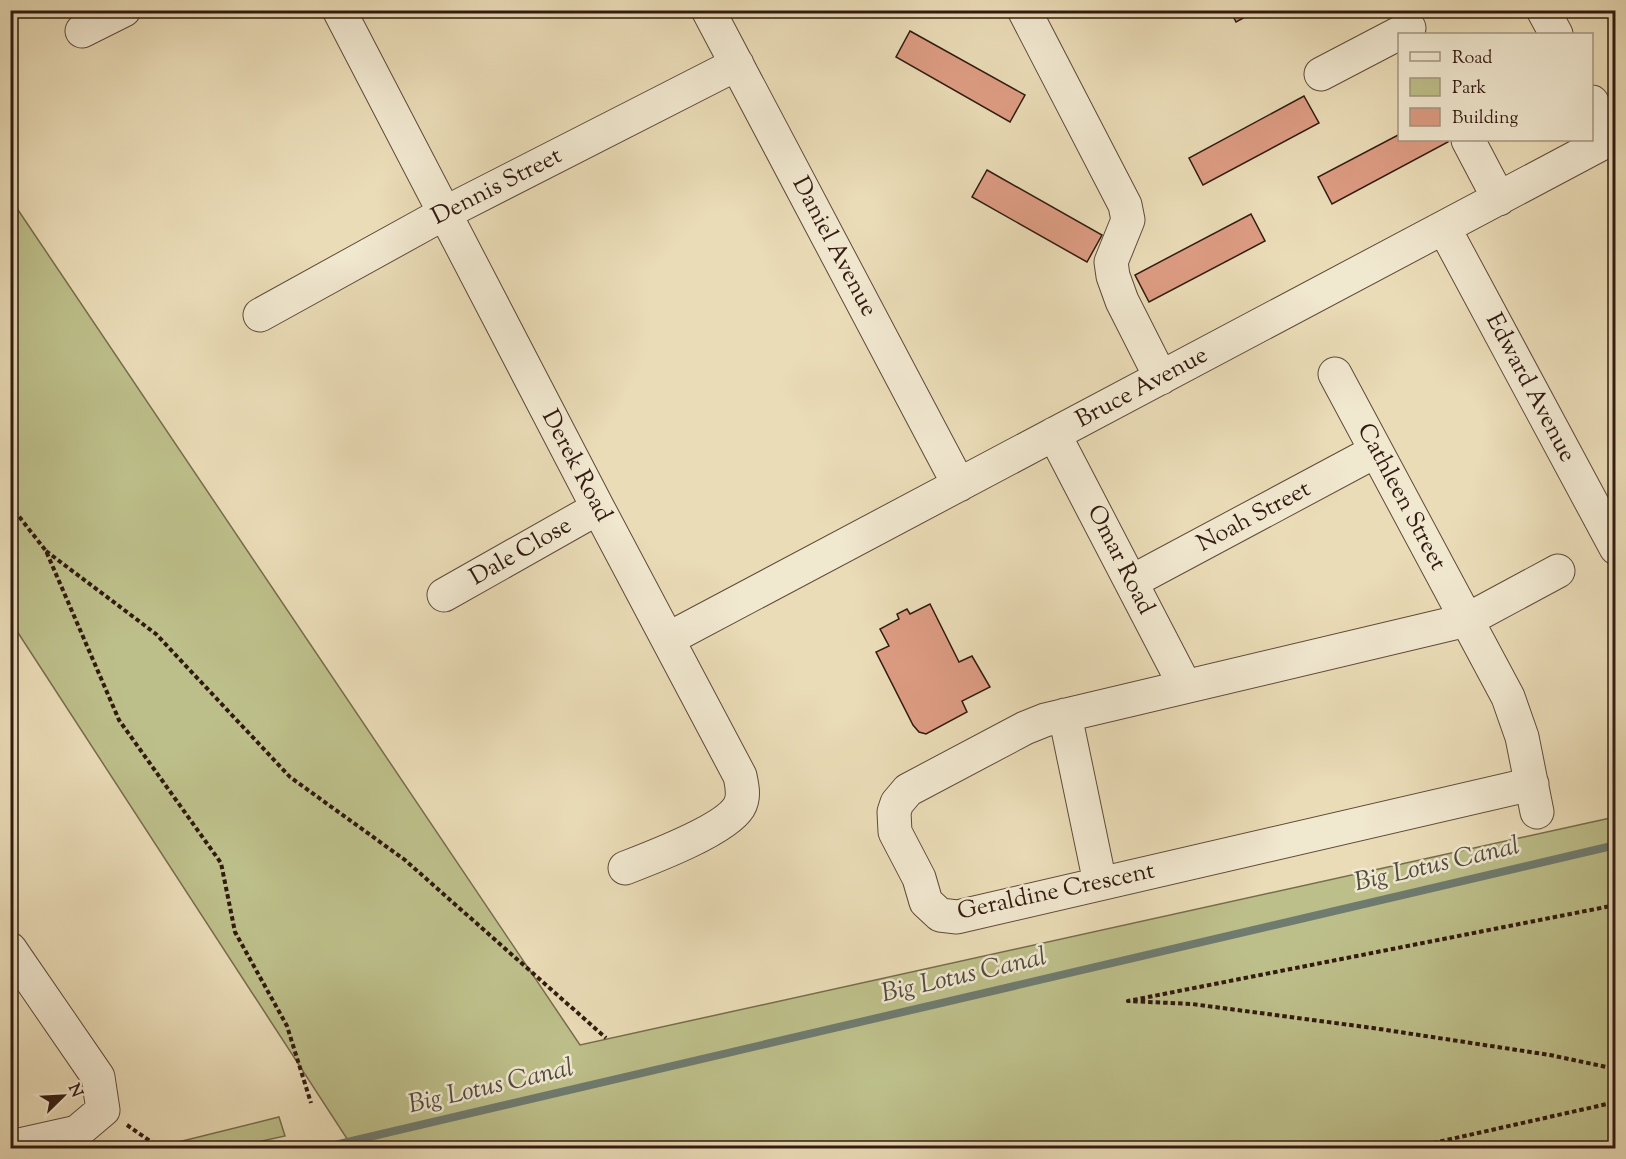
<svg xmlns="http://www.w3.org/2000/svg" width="1626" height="1159" font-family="'Sorts Mill Goudy',serif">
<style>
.green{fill:#bdbf8a;stroke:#776c4d;stroke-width:1.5}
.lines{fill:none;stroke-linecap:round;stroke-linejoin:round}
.stream{stroke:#6f7b6f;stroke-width:8}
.building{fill:#dd9c83;stroke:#311a10;stroke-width:1.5}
.minor-casing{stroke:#5f4a3a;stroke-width:35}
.path{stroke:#311a10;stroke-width:4;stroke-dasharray:4.5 3;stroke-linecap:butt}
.minor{stroke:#f1e8d0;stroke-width:33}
.labels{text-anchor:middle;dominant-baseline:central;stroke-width:5;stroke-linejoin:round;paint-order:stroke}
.street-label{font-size:24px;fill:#311a10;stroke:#f1e8d0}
.water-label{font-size:26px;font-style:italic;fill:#504b40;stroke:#f1e8d0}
</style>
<rect width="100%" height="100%" fill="#eadcb7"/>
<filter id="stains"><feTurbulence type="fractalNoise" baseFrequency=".00333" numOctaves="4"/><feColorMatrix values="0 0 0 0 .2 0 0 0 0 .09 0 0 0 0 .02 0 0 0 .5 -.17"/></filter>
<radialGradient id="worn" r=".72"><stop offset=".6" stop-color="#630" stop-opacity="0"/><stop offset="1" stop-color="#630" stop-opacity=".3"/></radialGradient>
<path class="green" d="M10,198l570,847 1035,-228v331h-1262l-342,-526z
M279,1117l6,19 -55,12h-76z"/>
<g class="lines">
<path class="stream" d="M322,1148l1294,-303"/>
</g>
<path class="building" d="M1230,10h28l-22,12z
M910,31l115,64 -15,27 -114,-65z
M1304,96l15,27 -116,62 -14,-27z
M1400,134v6h47l1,2 -116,62 -14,-27z
M987,170l115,65 -15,27 -115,-65z
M1251,214l14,27 -116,61 -14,-27z
M930,604l29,58 13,-6 18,31 -28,14 5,11 -41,22 -7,-2 -6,-7 -37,-73 13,-6 -9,-17 19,-10 -2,-5 10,-5 3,5z"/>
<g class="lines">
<defs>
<path id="minor" d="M339,10l259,498 142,268c2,10 5,21 -1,31 -14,23 -88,51 -114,61
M708,10l251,475
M1024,10l101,195 3,15 -17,42 2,14 9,25 39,77
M1543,10l13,24
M82,31l42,-21
M1321,74l88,-46
M1592,102l19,37
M1468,140l31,59
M1444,228l172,320
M260,315l183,-101 294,-150
M1335,374l173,323 14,40 15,75
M1054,434l131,252
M1131,582l245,-131
M444,595l154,-87
M668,639l948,-503
M1065,715l35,168
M1532,784l-575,133 -17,-2 -14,-13 -7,-24 -24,-46 -1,-20 3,-9 11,-13 117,-62 20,-8 422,-100 91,-49
M10,949l88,128 5,33 -26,22 -67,15"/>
</defs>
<use href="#minor" class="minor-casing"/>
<path class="path" d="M10,505l36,46 73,169 102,143 14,69 52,94 24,77
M46,551l110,83 134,143 115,83 201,178
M1616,905l-488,96 64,3 181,24 177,27 66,14
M127,1125l33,23
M1411,1148l205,-46"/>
<use href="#minor" class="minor"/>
</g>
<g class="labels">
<g class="street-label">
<text transform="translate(497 187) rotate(-27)">Dennis Street</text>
<text transform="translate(834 247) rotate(62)">Daniel Avenue</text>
<text transform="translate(1142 388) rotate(-28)">Bruce Avenue</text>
<text transform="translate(1530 388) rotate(62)">Edward Avenue</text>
<text transform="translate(576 466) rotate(62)">Derek Road</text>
<text transform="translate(1401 497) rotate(62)">Cathleen Street</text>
<text transform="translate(1254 517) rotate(-28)">Noah Street</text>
<text transform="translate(521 552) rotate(-30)">Dale Close</text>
<text transform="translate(1120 560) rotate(63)">Omar Road</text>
<text transform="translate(1056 892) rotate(-12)">Geraldine Crescent</text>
</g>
<g class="water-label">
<text transform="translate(1437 865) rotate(-13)">Big Lotus Canal</text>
<text transform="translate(964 976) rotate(-13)">Big Lotus Canal</text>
<text transform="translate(491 1087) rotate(-13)">Big Lotus Canal</text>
</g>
</g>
<rect width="1626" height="1159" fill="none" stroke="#eadcb7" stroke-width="36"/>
<rect x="12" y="12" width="1602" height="1135" fill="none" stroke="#311a10" stroke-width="3"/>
<rect x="18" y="18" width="1590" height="1123" fill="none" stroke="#311a10" stroke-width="1.5"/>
<rect x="1398" y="33" width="195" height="108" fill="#f1e8d0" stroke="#a49683" stroke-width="1.5"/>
<rect x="1410" y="52" width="30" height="9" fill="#f1e8d0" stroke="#a49683" stroke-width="1.5"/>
<text x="1452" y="63" font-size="18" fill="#311a10">Road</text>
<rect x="1410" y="78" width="30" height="18" fill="#bdbf8a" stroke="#a49683" stroke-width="1.5"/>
<text x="1452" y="93" font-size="18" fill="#311a10">Park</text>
<rect x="1410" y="108" width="30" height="18" fill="#dd9c83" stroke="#a49683" stroke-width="1.5"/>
<text x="1452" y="123" font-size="18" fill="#311a10">Building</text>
<g transform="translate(63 1096) rotate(66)" stroke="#f1e8d0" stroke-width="4.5" paint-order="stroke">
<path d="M0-4.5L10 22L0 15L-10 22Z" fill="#311a10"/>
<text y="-9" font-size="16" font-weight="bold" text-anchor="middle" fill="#311a10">N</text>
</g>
<rect width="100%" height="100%" filter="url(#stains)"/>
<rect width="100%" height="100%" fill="url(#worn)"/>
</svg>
